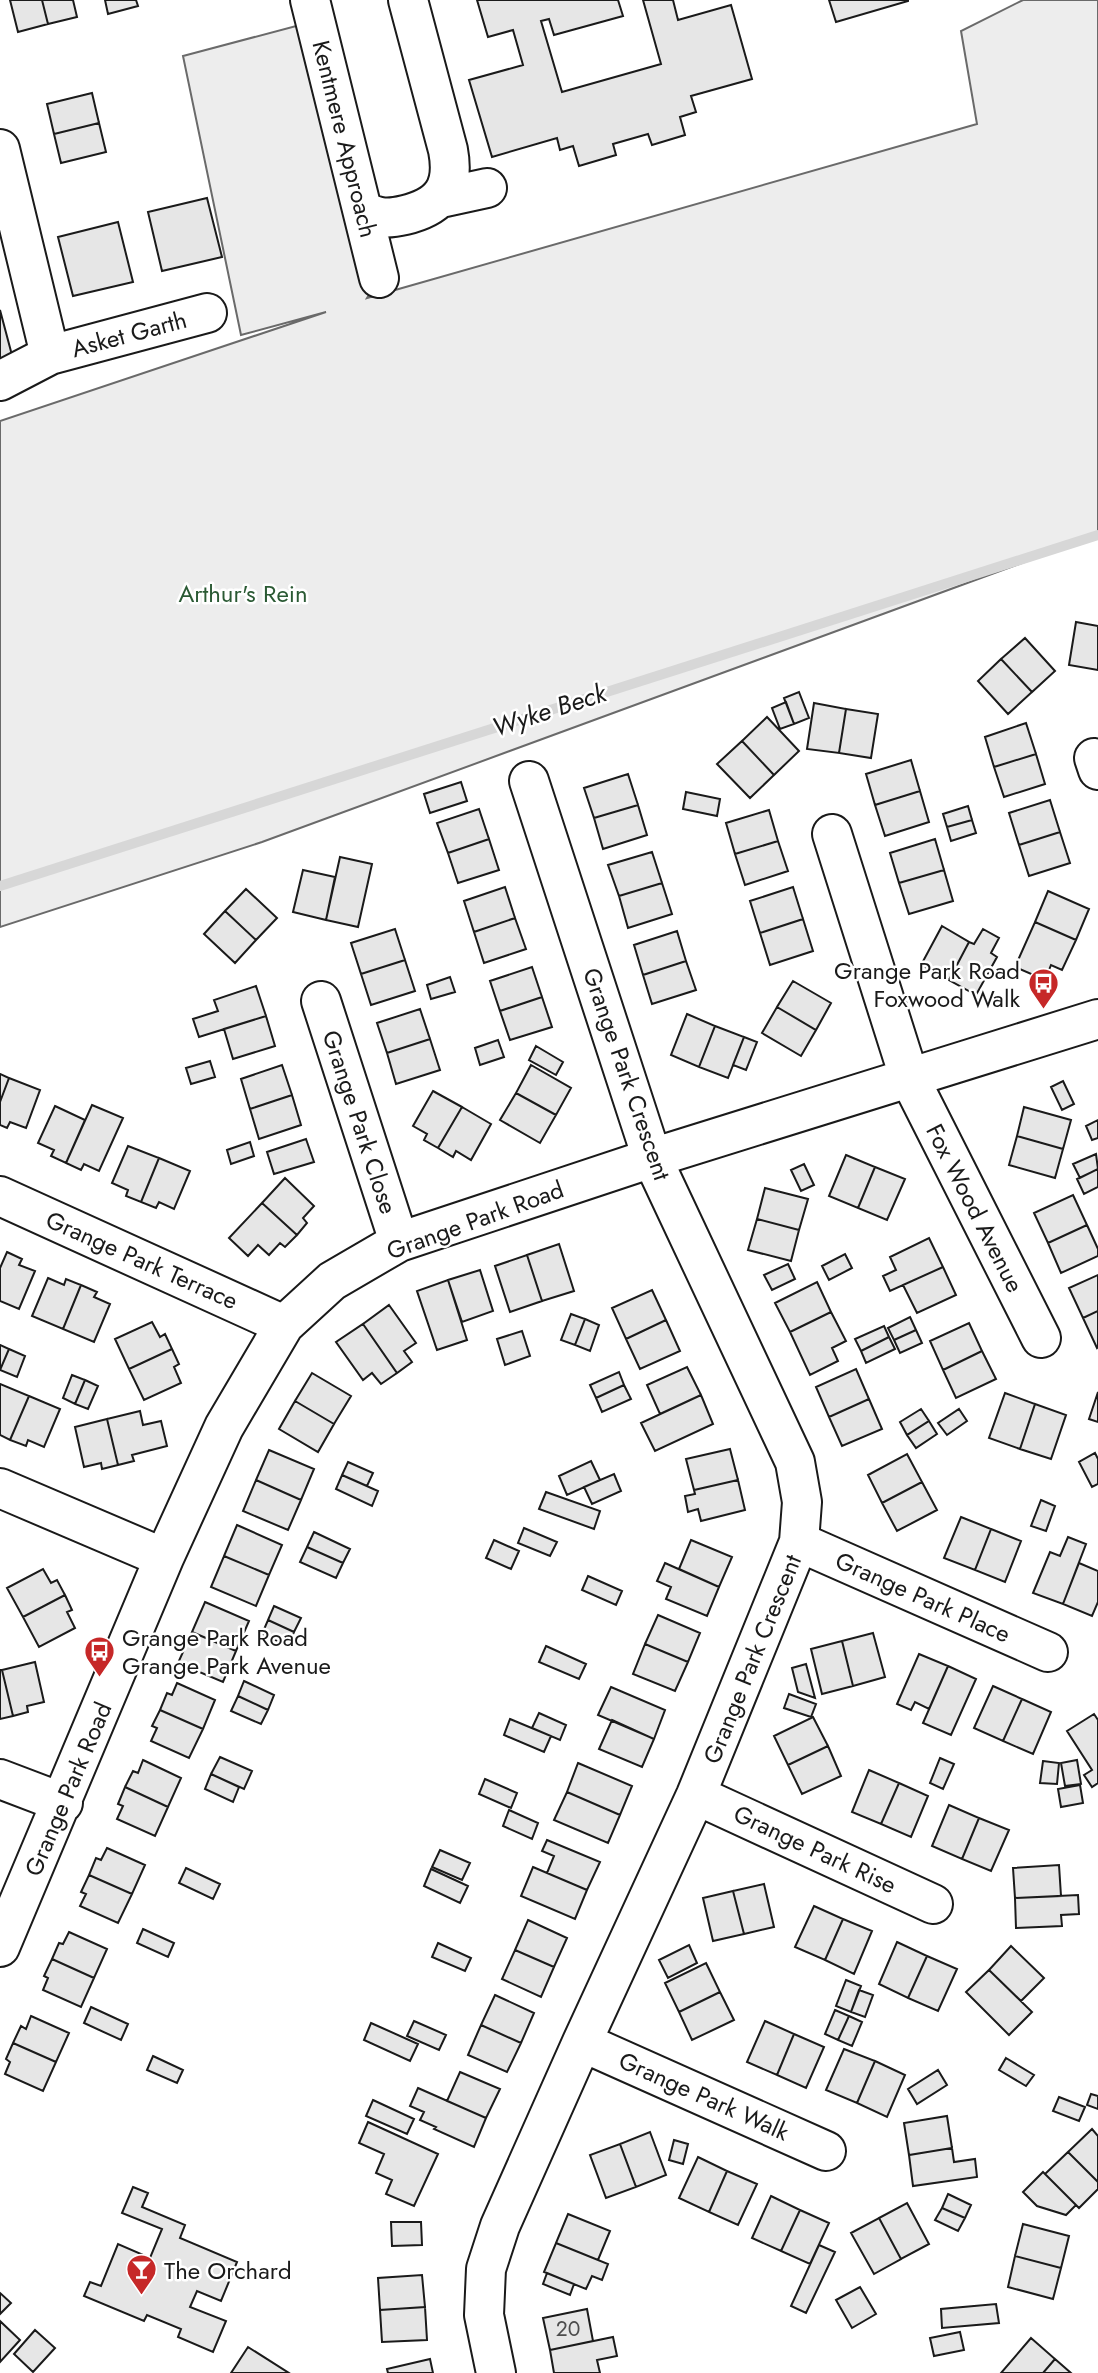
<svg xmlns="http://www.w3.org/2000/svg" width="1098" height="2373" font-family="Jost,sans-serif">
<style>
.green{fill:#ededed;stroke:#6a6a6a;stroke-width:2}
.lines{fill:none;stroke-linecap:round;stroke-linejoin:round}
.stream{stroke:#d7d7d7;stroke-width:10}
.building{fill:#e6e6e6;stroke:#1a1a1a;stroke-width:2}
.minor-casing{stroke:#1a1a1a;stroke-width:42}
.minor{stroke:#fff;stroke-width:38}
.labels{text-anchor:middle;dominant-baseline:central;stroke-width:5;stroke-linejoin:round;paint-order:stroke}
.number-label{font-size:21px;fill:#4d4d4d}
.street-label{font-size:24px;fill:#1a1a1a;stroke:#fff}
.park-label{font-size:24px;fill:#2b5a34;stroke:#fff}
.poi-label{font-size:24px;fill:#1a1a1a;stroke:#fff;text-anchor:start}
.water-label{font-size:26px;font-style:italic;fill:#1a1a1a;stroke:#fff}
</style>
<rect width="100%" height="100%" fill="#fff"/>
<path class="green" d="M1023,0h75v535l-836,307 -262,85v-506l326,-109 -85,23 -58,-279 132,-35 64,257 -12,20 610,-174 -16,-93z"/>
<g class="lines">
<path class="stream" d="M0,886l1098,-351"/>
</g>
<path class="building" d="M10,0h32l6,24 -30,8z
M42,0h31l4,17 -29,7z
M105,0h31l2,6 -30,8z
M477,0h141l5,16 -69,19 -5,-16 -8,2 21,71 99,-28 -18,-64h30l5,20 53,-15 21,74 -61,17 5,16 -16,5 5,18 -33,10 -4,-11 -35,10 3,11 -37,11 -6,-20 -13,4 -3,-12 -65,19 -23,-77 54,-15 -10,-35 -25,7z
M829,0h79v1l-72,21z
M92,93l7,30 -45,11 -7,-30z
M99,123l7,29 -45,11 -7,-29z
M207,198l15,59 -60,14 -14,-59z
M118,222l15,60 -60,14 -15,-59z
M0,310l13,49 -13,3z
M1076,622l22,4v44l-29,-5z
M1025,638l30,33 -23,21 -31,-33z
M1001,659l31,33 -24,22 -30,-33z
M799,692l10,26 -15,6 -10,-26z
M786,702l8,22 -14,5 -8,-21z
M814,703l32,6 -7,44 -32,-4z
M846,709l32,5 -7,44 -32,-5z
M767,717l32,34 -25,24 -32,-34z
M1026,723l10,31 -42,13 -9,-30z
M742,741l32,34 -24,23 -33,-34z
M1036,754l9,30 -41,13 -10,-30z
M911,760l9,31 -45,14 -9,-31z
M628,774l10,31 -44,13 -10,-30z
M461,782l6,19 -37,12 -6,-19z
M920,791l9,31 -44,14 -10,-31z
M686,792l34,7 -3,17 -34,-7z
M1050,800l10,32 -41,13 -10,-32z
M638,805l9,30 -44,14 -9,-31z
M968,806l4,14 -25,7 -4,-13z
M479,809l10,30 -41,14 -11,-30z
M769,810l9,31 -43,13 -9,-31z
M972,820l4,13 -25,8 -4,-14z
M1060,832l10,31 -41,13 -10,-31z
M489,839l10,31 -41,13 -10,-30z
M935,839l9,31 -45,13 -9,-30z
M778,841l10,30 -43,14 -10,-31z
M652,852l10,31 -43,13 -11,-31z
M340,857l32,7 -14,63 -32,-7z
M303,870l32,7 -9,43 -33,-8z
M944,870l9,31 -44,13 -10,-31z
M662,883l10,31 -44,14 -9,-32z
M505,887l10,31 -41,14 -10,-31z
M793,887l10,32 -43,14 -10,-32z
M246,889l31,29 -21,22 -31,-29z
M1048,891l41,18 -13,31 -41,-18z
M225,911l31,29 -21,23 -31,-29z
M515,918l11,31 -42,14 -10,-31z
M803,919l10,32 -43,14 -10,-32z
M1035,922l41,18 -14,30 -11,-5 -6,15 -30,-13z
M942,926l27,16 -20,38 -28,-15z
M395,929l10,31 -44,14 -10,-31z
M983,929l16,9 -8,15 6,4 -21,38 -27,-15 20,-38 5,2z
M677,931l9,30 -43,14 -9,-30z
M405,960l10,31 -44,14 -10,-31z
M686,961l10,29 -44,14 -9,-29z
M532,967l10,30 -42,14 -10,-30z
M450,977l5,15 -24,7 -4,-14z
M793,981l38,22 -15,27 -39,-23z
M256,986l10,30 -67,21 -6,-18 25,-8 -4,-11z
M542,997l10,30 -42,13 -10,-29z
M777,1007l39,23 -15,26 -39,-23z
M420,1009l10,30 -43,14 -10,-30z
M687,1014l28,12 -16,41 -28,-12z
M266,1016l9,30 -42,13 -9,-30z
M715,1026l29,11 -16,41 -29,-11z
M744,1037l13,5 -11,28 -13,-5z
M430,1039l10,31 -44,14 -9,-31z
M498,1040l6,17 -24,8 -5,-17z
M536,1046l27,16 -7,13 -27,-15z
M210,1061l5,16 -24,7 -5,-16z
M282,1065l10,30 -42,14 -9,-30z
M531,1065l40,23 -15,27 -40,-22z
M0,1074l9,4 -9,24z
M9,1078l31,12 -14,38 -16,-6 -3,6 -7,-3v-23z
M1063,1081l11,23 -12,6 -11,-23z
M433,1091l29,16 -24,41 -14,-8 3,-6 -14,-8z
M516,1093l40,22 -16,28 -40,-23z
M292,1095l9,30 -42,14 -9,-30z
M92,1105l31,13 -24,53 -15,-7 -3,6 -15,-7z
M55,1106l30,14 -19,43 -15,-7 3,-6 -16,-7z
M462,1107l29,17 -20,36 -15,-9 -3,6 -15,-9z
M1024,1107l47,13 -8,29 -46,-13z
M1098,1120v18l-6,2 -6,-14z
M1017,1136l46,13 -8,29 -46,-13z
M306,1139l8,23 -40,12 -7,-22z
M250,1142l4,14 -23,8 -4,-14z
M128,1146l31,12 -18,44 -15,-6 2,-6 -16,-7z
M1096,1154l2,15 -18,9 -7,-14z
M846,1155l29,12 -17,41 -29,-12z
M159,1158l31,13 -16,38 -15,-7 -3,6 -15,-6z
M804,1164l10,21 -13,6 -10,-21z
M875,1167l30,12 -18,41 -29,-12z
M1098,1169v18l-14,7 -7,-15z
M285,1178l29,28 -11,12 4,5 -10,12 -35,-32z
M765,1188l43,11 -9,31 -42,-11z
M1073,1195l14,30 -39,18 -14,-30z
M262,1203l35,32 -12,12 -5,-4 -11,12 -11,-10 -10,11 -19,-18z
M757,1219l42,11 -8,31 -43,-11z
M1087,1225l11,24v7l-37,17 -13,-30z
M929,1238l14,29 -53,24 -7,-15 13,-6 -6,-13z
M559,1244l15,47 -32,10 -15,-46z
M7,1252l15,7 -3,6 16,6 -16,38 -19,-8v-33z
M845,1254l7,14 -23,12 -7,-14z
M527,1255l15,46 -32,11 -15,-46z
M788,1264l7,15 -23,11 -8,-15z
M943,1267l13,28 -39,18 -14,-28z
M480,1270l13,41 -31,11 -14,-42z
M1098,1275v36l-15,7 -14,-30z
M48,1278l16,7 2,-6 15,6 -18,44 -31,-13z
M448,1280l19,60 -30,10 -20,-59z
M817,1282l14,30 -41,20 -15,-29z
M81,1285l16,7 -3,5 16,7 -16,38 -31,-13z
M652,1290l14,30 -40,19 -14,-31z
M389,1305l27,38 -12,8 8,11 -15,11 -34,-49z
M1098,1311v36l-1,1 -14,-30z
M831,1312l15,29 -14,7 6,13 -28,14 -20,-43z
M571,1314l14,5 -10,26 -14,-5z
M910,1317l6,13 -22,10 -6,-12z
M585,1319l14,6 -9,26 -15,-6z
M666,1320l14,31 -40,18 -14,-30z
M152,1322l8,15 5,-3 7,15 -43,20 -14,-30z
M969,1323l13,28 -39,19 -13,-29z
M363,1324l34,49 -16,11 -9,-11 -9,7 -27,-38z
M884,1326l5,11 -28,14 -6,-12z
M916,1330l6,13 -22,10 -6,-13z
M522,1331l8,25 -25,9 -8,-26z
M889,1337l6,12 -29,14 -5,-12z
M0,1345l9,4 -9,21z
M9,1349l16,7 -8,21 -17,-7z
M172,1349l7,15 -5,3 7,16 -37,17 -15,-31z
M982,1351l14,28 -40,19 -13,-28z
M687,1367l14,28 -41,19 -13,-29z
M856,1369l13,30 -40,18 -13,-30z
M619,1372l5,13 -28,13 -6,-13z
M312,1373l39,23 -17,28 -39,-23z
M72,1375l13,5 -10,24 -12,-6z
M85,1380l13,6 -10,23 -13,-5z
M0,1384l29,12 -19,44 -10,-5z
M624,1385l7,14 -29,13 -6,-14z
M1098,1392v30l-9,-3z
M1005,1393l30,11 -15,45 -31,-11z
M701,1395l12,29 -58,27 -14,-28z
M29,1396l31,13 -16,38 -16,-7 -2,6 -16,-6z
M869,1399l13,30 -40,17 -13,-29z
M295,1401l39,23 -16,28 -39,-23z
M1035,1404l31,11 -15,44 -31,-10z
M921,1409l8,12 -22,14 -7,-13z
M959,1409l8,12 -20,14 -9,-12z
M140,1411l3,14 18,-4 6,25 -35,9 2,6 -16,4 -11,-46z
M107,1419l11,46 -16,4 -1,-6 -17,4 -9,-40z
M929,1421l8,13 -21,14 -9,-13z
M730,1449l8,31 -44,10 -8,-31z
M269,1450l45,19 -13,31 -45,-20z
M1095,1453l3,6v25l-6,3 -13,-25z
M907,1454l15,28 -40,21 -14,-28z
M591,1461l9,19 -33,15 -8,-19z
M348,1462l25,11 -6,13 -25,-11z
M614,1474l7,17 -29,13 -8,-17z
M342,1475l36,16 -6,15 -36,-17z
M256,1480l45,20 -13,30 -45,-19z
M738,1480l7,30 -44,11 -3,-12 -10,3 -3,-16 10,-2 -1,-4z
M922,1482l15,28 -40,21 -15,-28z
M546,1492l54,19 -6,18 -55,-20z
M1041,1500l14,6 -9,25 -15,-5z
M961,1517l30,12 -16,41 -31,-12z
M237,1525l45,20 -13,30 -45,-19z
M524,1528l33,14 -7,14 -32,-13z
M991,1529l30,12 -16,41 -30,-12z
M314,1532l36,17 -7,14 -36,-16z
M1068,1537l18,7 -23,60 -30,-11 17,-41 10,4z
M494,1540l25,11 -8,18 -25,-11z
M691,1540l41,17 -13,30 -40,-18z
M307,1547l36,16 -7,15 -36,-16z
M224,1556l45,19 -13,31 -45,-19z
M665,1563l54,24 -12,29 -41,-17 5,-12 -14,-6z
M1079,1563l19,8v31l-6,14 -29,-12z
M43,1569l8,14 6,-3 8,15 -42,22 -16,-29z
M588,1576l34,15 -6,14 -34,-15z
M65,1595l7,15 -5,2 8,16 -36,19 -16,-30z
M205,1602l44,19 -13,30 -44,-19z
M274,1606l27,12 -7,14 -26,-12z
M658,1615l42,18 -12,29 -43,-18z
M268,1620l26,12 -6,14 -26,-12z
M192,1632l44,19 -13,31 -45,-19z
M873,1633l12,44 -32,9 -11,-45z
M842,1641l11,45 -31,8 -11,-45z
M645,1644l43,18 -13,29 -42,-17z
M546,1646l40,18 -7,15 -40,-17z
M919,1654l29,12 -19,43 -14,-7 -4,8 -14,-6z
M35,1662l9,40 -17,4 1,6 -15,4 -11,-46z
M806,1664l9,34 -17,-6 -6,-24z
M948,1666l28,13 -25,56 -28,-12z
M0,1670h2l11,46 -13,3z
M244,1681l30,14 -6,15 -30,-14z
M177,1683l38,17 -12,29 -43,-19 7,-17 5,2z
M993,1686l29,13 -19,42 -29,-13z
M611,1687l54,23 -11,29 -56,-24z
M789,1694l27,10 -5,13 -27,-9z
M238,1696l30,14 -7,14 -30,-13z
M1022,1699l29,13 -18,42 -30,-13z
M160,1710l43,19 -14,29 -38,-17 6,-13 -5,-2z
M539,1713l27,12 -6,15 -28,-12z
M1094,1714l4,6v63l-6,4 -8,-12 8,-5 -25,-39z
M813,1717l15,29 -40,19 -14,-29z
M510,1719l41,17 -7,16 -40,-17z
M612,1720l42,19 -12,28 -43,-18z
M828,1746l13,30 -39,18 -14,-29z
M220,1757l32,14 -8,18 -33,-15z
M940,1758l14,6 -11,25 -13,-6z
M143,1760l38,18 -13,29 -43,-20 8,-16 5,2z
M1077,1760l4,24 -16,2 -4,-23z
M1043,1761l16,2 -2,21 -17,-1z
M578,1763l54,23 -12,29 -53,-23z
M869,1770l30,13 -18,41 -29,-12z
M211,1774l28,13 -6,15 -28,-13z
M485,1779l32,14 -6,15 -32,-14z
M899,1783l29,13 -17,41 -30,-13z
M1080,1785l3,18 -22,4 -3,-18z
M125,1787l43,20 -13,29 -38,-17 6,-13 -5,-2z
M567,1792l53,23 -12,28 -54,-23z
M949,1805l30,13 -17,41 -30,-13z
M509,1810l29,13 -6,16 -29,-13z
M979,1818l30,12 -18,41 -29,-12z
M547,1840l53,22 -13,28 -40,-17 7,-17 -12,-5z
M107,1848l38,17 -13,29 -43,-19 7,-17 5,2z
M440,1850l30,13 -8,17 -30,-13z
M1059,1865l2,31 -46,2 -2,-30z
M533,1867l54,23 -12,29 -54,-23z
M186,1868l34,16 -7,15 -34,-16z
M431,1869l37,17 -8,17 -36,-17z
M89,1875l43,19 -14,29 -38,-17 6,-12 -5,-2z
M764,1884l10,43 -30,7 -11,-43z
M733,1891l11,43 -31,7 -10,-43z
M1078,1895l1,19 -18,1 1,11 -46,2 -1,-30z
M814,1906l29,13 -18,41 -30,-13z
M843,1919l29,12 -18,43 -29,-14z
M528,1920l39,18 -13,29 -39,-17z
M143,1929l31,14 -6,14 -31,-14z
M69,1932l38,17 -13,29 -42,-19 7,-16 4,1z
M897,1942l30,14 -19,42 -29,-14z
M438,1943l33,15 -6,13 -33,-14z
M689,1945l8,18 -29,15 -9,-18z
M1011,1946l33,32 -23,23 -32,-31z
M515,1950l39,17 -13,30 -39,-18z
M927,1956l30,13 -19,42 -30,-13z
M52,1959l42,19 -13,29 -38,-17 5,-12 -4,-2z
M706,1963l14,29 -41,20 -14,-29z
M989,1970l43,42 -23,23 -43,-43z
M846,1980l15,6 -10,26 -15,-6z
M859,1990l14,5 -8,22 -14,-5z
M720,1992l14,28 -42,20 -13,-28z
M495,1995l39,18 -13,30 -40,-18z
M91,2007l37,17 -7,16 -37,-17z
M835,2010l14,6 -11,24 -13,-6z
M31,2016l38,17 -13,29 -43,-19 8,-17 5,3z
M849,2016l13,6 -10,24 -14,-6z
M414,2021l32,14 -7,15 -32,-14z
M765,2021l29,13 -17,41 -30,-13z
M371,2023l47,21 -8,17 -46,-21z
M481,2025l40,18 -14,29 -39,-17z
M794,2034l30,13 -18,41 -29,-13z
M13,2043l43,19 -13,29 -38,-17 5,-12 -4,-3z
M844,2049l31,12 -18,42 -31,-13z
M153,2056l30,14 -6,13 -30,-13z
M1006,2058l28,17 -8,11 -27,-16z
M875,2061l30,14 -18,42 -30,-14z
M938,2070l9,15 -30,19 -9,-15z
M460,2072l40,17 -14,29 -39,-17z
M418,2088l68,30 -12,29 -40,-18 2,-2 -16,-7 4,-8 -14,-6z
M1091,2094l7,2v13l-11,-4z
M1059,2097l26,10 -6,14 -26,-10z
M373,2100l41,19 -7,15 -41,-18z
M947,2116l5,32 -43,7 -5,-32z
M368,2122l70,32 -24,52 -28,-12 6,-14 -16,-7 8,-19 -25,-11z
M1092,2129l6,7v46l-30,-30z
M650,2132l16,43 -30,12 -16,-43z
M674,2140l14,4 -5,20 -14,-4z
M620,2144l16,43 -30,11 -16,-43z
M952,2148l2,14 21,-3 2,18 -64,9 -4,-31z
M1068,2152l30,30v7l-19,19 -34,-34z
M698,2157l29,14 -18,41 -30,-14z
M727,2171l30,13 -19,41 -29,-13z
M1043,2172l33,33 -10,10 -29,-9 -14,-14z
M133,2187l15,6 -6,14 43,18 -5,13 57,24 -16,39 -24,-10 -7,16 36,14 -13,31 -35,-15 3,-8 -34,-14 -3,6 -60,-25 6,-14 11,4 17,-42 32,14 12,-29 -40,-16z
M948,2194l23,11 -6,13 -23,-10z
M771,2196l29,14 -19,41 -29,-13z
M907,2203l22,41 -28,15 -22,-41z
M942,2208l23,10 -7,13 -23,-11z
M800,2210l29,13 -19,41 -29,-13z
M568,2214l42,17 -12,29 -42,-17z
M879,2218l22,41 -27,15 -23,-41z
M391,2222h30l1,23 -30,1z
M1023,2224l46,12 -8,32 -46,-12z
M556,2243l52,21 -6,16 -10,-4 -6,13 -42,-17z
M819,2245l16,7 -29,61 -15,-7z
M1015,2256l46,12 -8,31 -45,-12z
M547,2273l27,11 -4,11 -27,-11z
M422,2275l3,32 -45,3 -2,-32z
M860,2287l16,27 -24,14 -16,-28z
M0,2293l11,10 -11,11z
M996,2304l3,19 -57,5 -1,-19z
M425,2307l2,33 -45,2 -2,-32z
M587,2309l6,32 -43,9 -7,-32z
M0,2321l20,19 -20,22z
M35,2330l20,18 -22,24 -19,-18z
M960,2332l4,18 -30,6 -4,-18z
M613,2337l4,19 -20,4 3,13h-46l-4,-23z
M1031,2338l24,21 -12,14h-42z
M248,2347l41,26h-58z
M430,2359l3,14h-45l-1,-4z
M1055,2359l16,14h-28z"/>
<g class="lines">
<defs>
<path id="minor" d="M310,0l69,278
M0,149l50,206 -50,26
M441,198l46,-10
M363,210c15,9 25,9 42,5 37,-9 50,-28 43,-65l-40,-150
M50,355l157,-42
M1094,758l4,12
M832,834l77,243 132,261
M321,1001l78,241
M0,1196l284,129
M0,1488l164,70
M799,1542l249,110
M0,1779l63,24
M696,1795l237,109
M0,1947l164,-389 60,-131 60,-102 48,-44 67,-39 253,-84 446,-139
M582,2042l244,109
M496,2373l-12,-58 2,-46 14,-43 82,-184 114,-247 103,-253 3,-40 -7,-40 -143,-304 -123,-377"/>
</defs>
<use href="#minor" class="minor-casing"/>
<use href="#minor" class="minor"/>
</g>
<defs>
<symbol id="bus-pin" viewBox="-11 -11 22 30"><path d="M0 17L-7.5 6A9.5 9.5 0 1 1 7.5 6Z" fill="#c62828" stroke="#fff"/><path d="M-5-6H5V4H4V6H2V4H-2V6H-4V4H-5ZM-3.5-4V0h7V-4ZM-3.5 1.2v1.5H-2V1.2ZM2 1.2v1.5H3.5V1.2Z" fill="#fff"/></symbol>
<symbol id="bar-pin" viewBox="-11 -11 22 30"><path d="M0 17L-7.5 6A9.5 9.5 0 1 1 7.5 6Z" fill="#c62828" stroke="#fff"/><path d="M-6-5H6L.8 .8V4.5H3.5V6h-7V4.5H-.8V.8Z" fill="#fff"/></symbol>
</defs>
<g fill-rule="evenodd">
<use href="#bus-pin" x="1026" y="966" width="35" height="47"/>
<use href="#bus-pin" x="82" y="1634" width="35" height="47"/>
<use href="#bar-pin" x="124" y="2252" width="35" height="47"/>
</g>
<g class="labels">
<g class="number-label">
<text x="568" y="2329">20</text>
</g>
<g class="street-label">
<text transform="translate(345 139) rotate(76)">Kentmere Approach</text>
<text transform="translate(129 334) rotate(-15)">Asket Garth</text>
<text transform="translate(627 1074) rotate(71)">Grange Park Crescent</text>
<text transform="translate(360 1122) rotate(72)">Grange Park Close</text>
<text transform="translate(975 1208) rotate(63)">Fox Wood Avenue</text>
<text transform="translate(475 1220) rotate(-20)">Grange Park Road</text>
<text transform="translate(142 1260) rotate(24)">Grange Park Terrace</text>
<text transform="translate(923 1597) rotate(24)">Grange Park Place</text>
<text transform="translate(752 1659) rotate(-68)">Grange Park Crescent</text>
<text transform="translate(68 1789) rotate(-67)">Grange Park Road</text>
<text transform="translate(815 1849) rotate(25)">Grange Park Rise</text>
<text transform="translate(704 2096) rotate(24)">Grange Park Walk</text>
</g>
<g class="park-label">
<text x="243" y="593">Arthur's Rein</text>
</g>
<g class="poi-label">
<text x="1020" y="970" text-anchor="end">Grange Park Road<tspan x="1020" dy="28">Foxwood Walk</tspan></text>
<text x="122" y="1637">Grange Park Road<tspan x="122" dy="28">Grange Park Avenue</tspan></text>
<text x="164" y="2270">The Orchard</text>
</g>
<g class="water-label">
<text transform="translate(549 710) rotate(-18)">Wyke Beck</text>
</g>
</g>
</svg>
